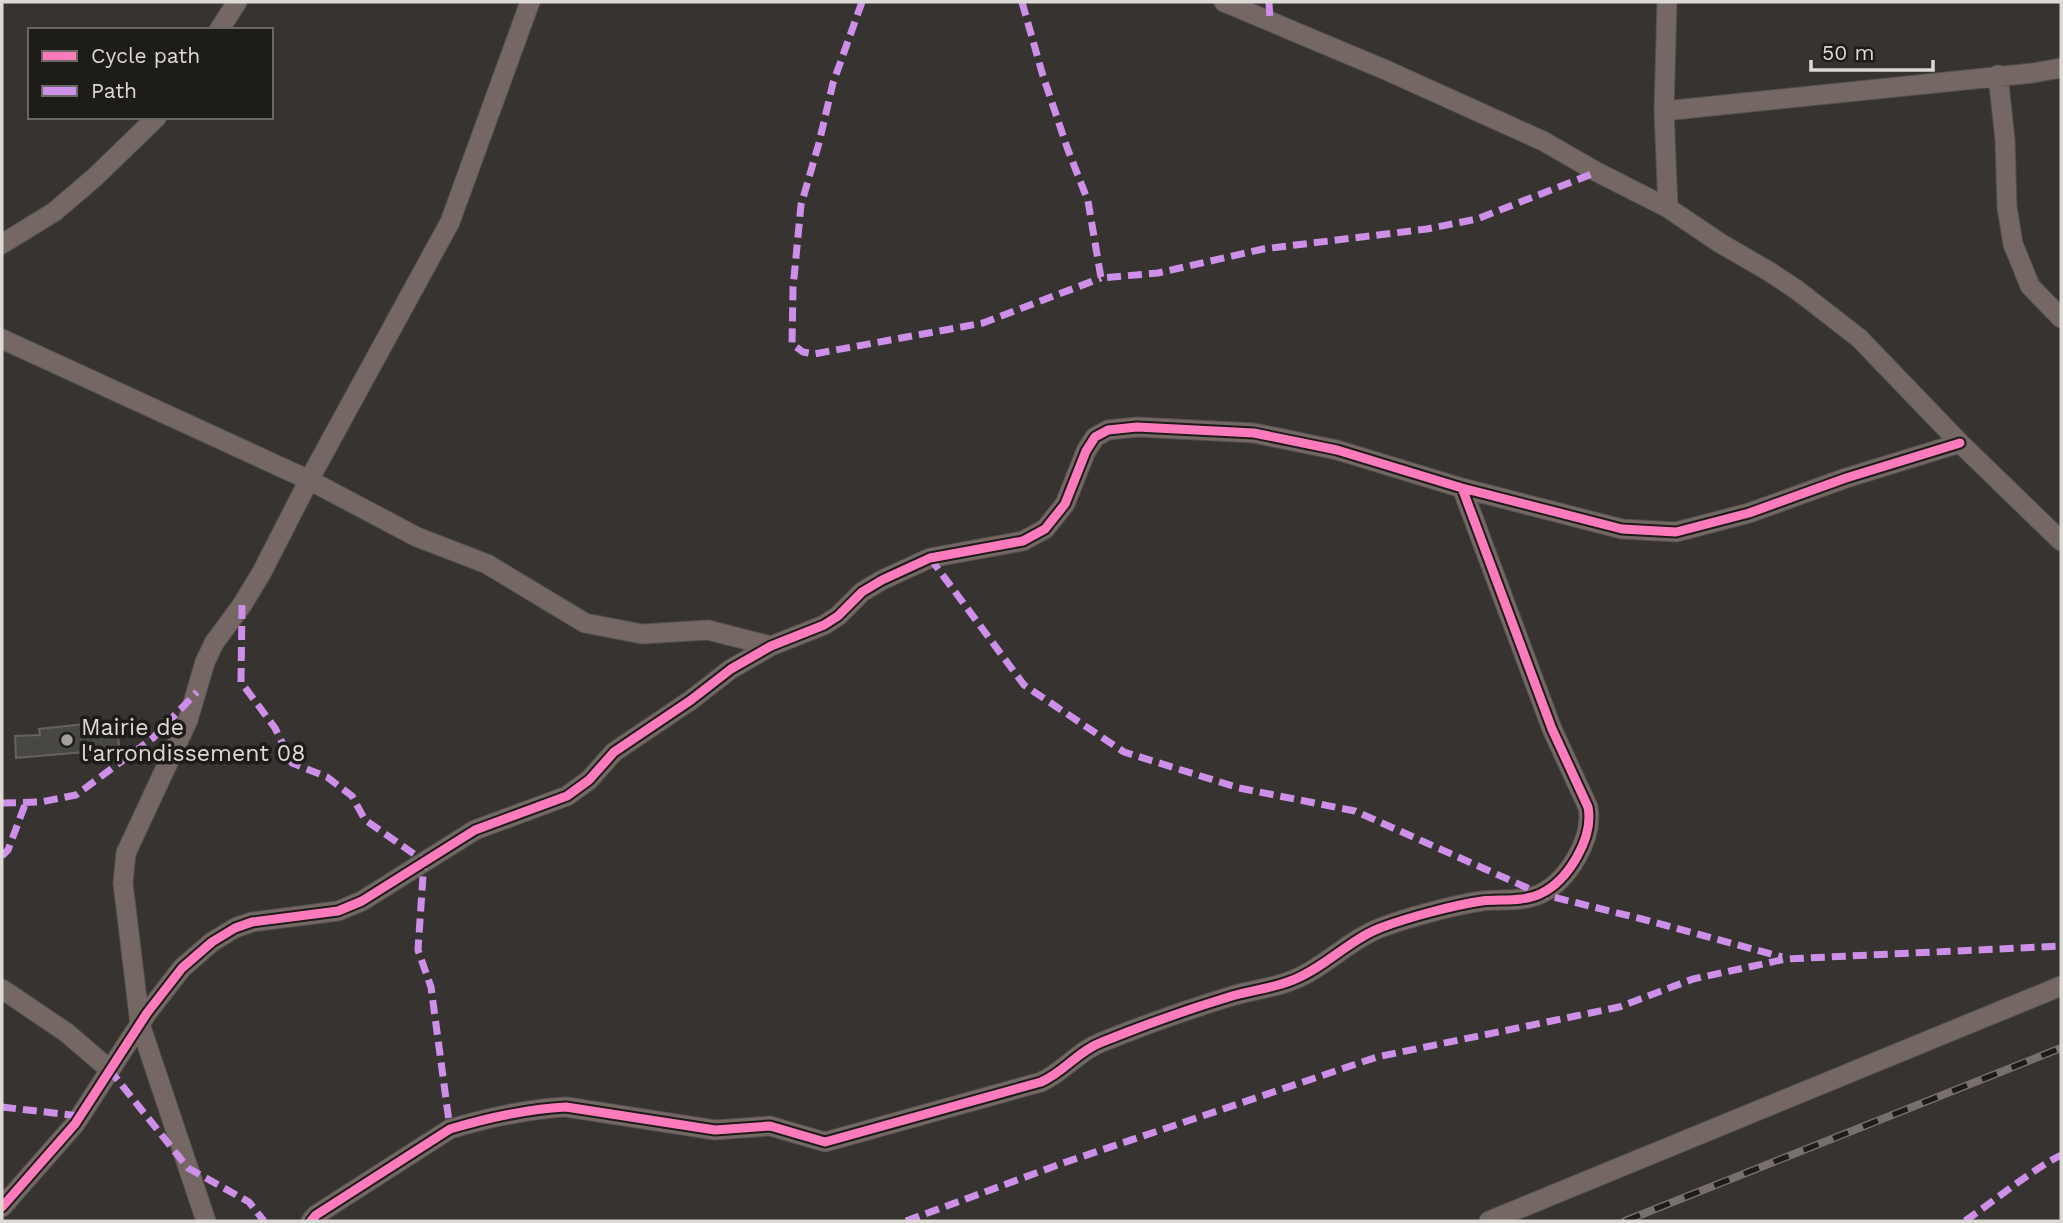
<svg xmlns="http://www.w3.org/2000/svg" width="2063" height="1223" font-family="'Work Sans',sans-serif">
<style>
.building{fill:#494744;stroke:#656260;stroke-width:2}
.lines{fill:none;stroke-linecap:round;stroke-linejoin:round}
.street-casing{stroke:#53514f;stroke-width:21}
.street{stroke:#756864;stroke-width:19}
.rail-casing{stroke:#77706d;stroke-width:8}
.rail{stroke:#1e1c19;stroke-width:5;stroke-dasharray:16;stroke-linecap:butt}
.quiet{stroke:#ce8fe9;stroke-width:7;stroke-dasharray:14 7;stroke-linecap:butt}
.cycleway-casing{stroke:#1e1c19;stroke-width:13}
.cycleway{stroke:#fd7abc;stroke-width:9}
.poi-dot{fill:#a3a09b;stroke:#1e1c19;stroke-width:2.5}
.labels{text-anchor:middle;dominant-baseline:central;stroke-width:7;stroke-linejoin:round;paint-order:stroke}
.poi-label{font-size:23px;fill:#dddad5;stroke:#1e1c19;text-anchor:start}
</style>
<rect width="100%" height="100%" fill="#363330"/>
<path class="building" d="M93,723v4l24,-2 2,21 -24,2 1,3 -80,7 -1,-22 25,-1 -1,-6z"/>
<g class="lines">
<defs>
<path id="street" d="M1224,2l164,69 155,70 54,31 71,36 52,35 50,29 27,18 62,48 101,105 101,98
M1667,2l-3,109 4,97
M219,30l18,-28
M1998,75l7,65 2,67 6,37 17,42 31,32
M1664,111l369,-38 28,-5
M2,244l52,-32 40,-34 63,-61
M2,339l307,141 108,57 70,27 98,59 57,11 66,-4 63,16
M2,989l65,44 42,36
M2,1207l73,-83 72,-111 35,-45 30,-26 23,-14 17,-6 86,-11 24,-10 113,-71 92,-34 22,-16 25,-28 77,-52 40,-31 40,-23 53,-21 14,-9 24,-24 20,-12 48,-22 93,-17 22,-12 20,-25 21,-53 9,-14 13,-7 29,-3 117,6 83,17 125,38 160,41 54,3 73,-19 97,-35 114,-35
M206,1221l-66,-197 -17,-141 3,-30 62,-133 17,-58 9,-19 28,-38 20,-33 47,-92 141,-258 80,-220
M311,1221l5,-6 134,-86c37,-11 78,-20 116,-22l149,23 55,-4 55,16 216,-60c23,-10 37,-31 61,-40 42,-17 87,-33 130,-46 20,-6 42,-8 61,-16 31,-12 56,-40 87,-52 26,-10 74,-23 102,-27 19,-2 41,1 58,-7 28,-13 54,-56 48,-87l-36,-78 -90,-241
M1489,1221l572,-235"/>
</defs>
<use href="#street" class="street-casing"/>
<use href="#street" class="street"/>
<defs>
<path id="rail" d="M1625,1221l436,-173"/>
</defs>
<use href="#rail" class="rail-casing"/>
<use href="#rail" class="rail"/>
<path class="quiet" d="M862,2l-29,81 -14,60 -18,62 -8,83 -1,56 11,8 11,2 169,-31 118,-45
M1022,2l21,74 25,74 20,51 13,77 57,-5 105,-24 164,-20 50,-10 120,-47
M1269,2l1,19
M930,558l94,127 100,67 115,36 116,23 186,83 101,25 140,38
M242,605l-1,77 34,46 17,35 35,14 25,19 13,24 59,41 -6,89 13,37 19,142
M2,803l39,-1 35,-7 77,-57 44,-46
M2,856l6,-6 18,-48
M109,1069l79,99 61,34 15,19
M2,1107l78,9
M906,1221l160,-59 311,-105 242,-50 74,-28 93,-20 275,-13
M1965,1221c32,-22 62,-48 96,-66"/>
<defs>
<path id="cycleway" d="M2,1207l73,-83 72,-111 35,-45 30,-26 23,-14 17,-6 86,-11 24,-10 113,-71 92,-34 22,-16 25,-28 77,-52 40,-31 40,-23 53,-21 14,-9 24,-24 20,-12 48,-22 93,-17 22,-12 20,-25 21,-53 9,-14 13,-7 29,-3 117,6 83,17 125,38 160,41 54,3 73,-19 97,-35 114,-35
M311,1221l5,-6 134,-86c37,-11 78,-20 116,-22l149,23 55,-4 55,16 216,-60c23,-10 37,-31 61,-40 42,-17 87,-33 130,-46 20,-6 42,-8 61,-16 31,-12 56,-40 87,-52 26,-10 74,-23 102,-27 19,-2 41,1 58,-7 28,-13 54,-56 48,-87l-36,-78 -90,-241"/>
</defs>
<use href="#cycleway" class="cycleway-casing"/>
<use href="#cycleway" class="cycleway"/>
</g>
<circle class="poi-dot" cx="67" cy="740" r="7"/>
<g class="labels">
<g class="poi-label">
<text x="81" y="727">Mairie de<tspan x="81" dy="26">l'arrondissement 08</tspan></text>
</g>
</g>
<rect width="2063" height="1223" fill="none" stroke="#dddad5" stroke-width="7"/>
<rect x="28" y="28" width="245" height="91" fill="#1e1c19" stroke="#6a6864" stroke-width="2"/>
<rect x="42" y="51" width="35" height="10" fill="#fd7abc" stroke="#6a6864" stroke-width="2"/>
<text x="91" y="63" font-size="21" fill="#dddad5">Cycle path</text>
<rect x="42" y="86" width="35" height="10" fill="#ce8fe9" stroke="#6a6864" stroke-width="2"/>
<text x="91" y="98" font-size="21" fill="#dddad5">Path</text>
<path d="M1811 60v10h122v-10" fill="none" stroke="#dddad5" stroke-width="3.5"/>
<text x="1822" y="60" font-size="21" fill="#dddad5" stroke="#1e1c19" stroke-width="5" paint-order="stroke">50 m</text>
</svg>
